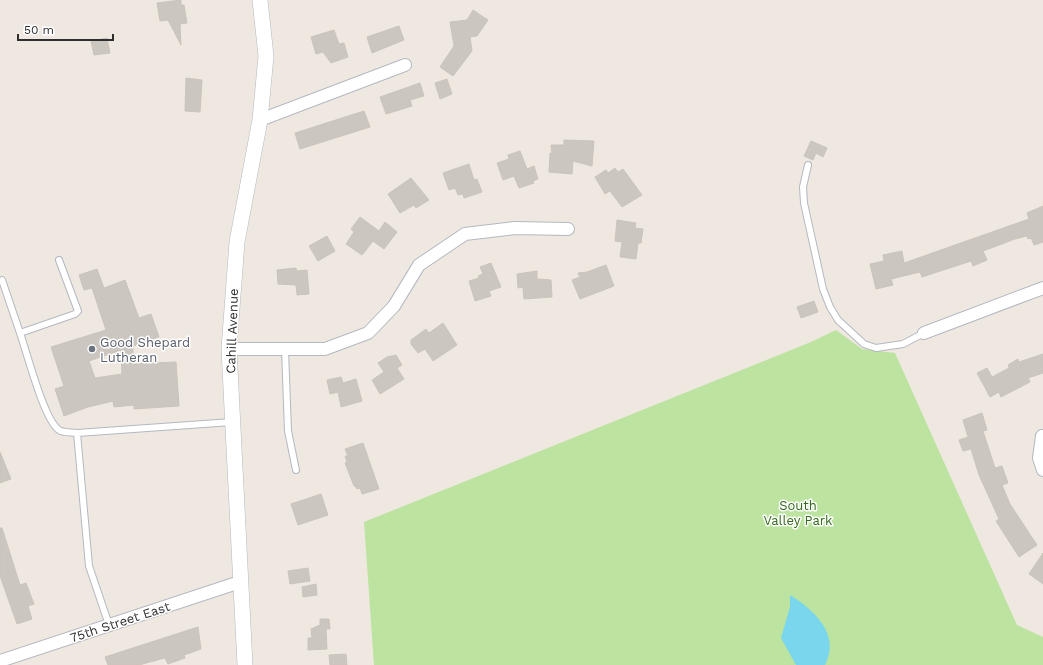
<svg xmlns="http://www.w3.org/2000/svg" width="1043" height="665" font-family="'Work Sans',sans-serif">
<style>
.green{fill:#bce3a0}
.water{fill:#79d6ec}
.building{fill:#cbc6bf;stroke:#cac4ba;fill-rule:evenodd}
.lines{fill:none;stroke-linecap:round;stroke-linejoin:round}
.service-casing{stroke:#b4b8c1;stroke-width:8}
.minor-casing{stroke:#b4b8c1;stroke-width:14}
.tertiary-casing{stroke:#b4b8c1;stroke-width:16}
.service{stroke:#fff;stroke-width:6}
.minor{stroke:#fff;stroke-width:12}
.tertiary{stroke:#fff;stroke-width:15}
.worship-dot{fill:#6b7280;stroke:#fff;stroke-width:1.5}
.labels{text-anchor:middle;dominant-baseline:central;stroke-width:3;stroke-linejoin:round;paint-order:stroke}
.street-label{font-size:13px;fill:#2e2e2e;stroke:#fff}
.worship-label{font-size:13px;fill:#5b616d;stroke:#fff;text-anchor:start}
.park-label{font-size:13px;fill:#346b1d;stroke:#fff}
</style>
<rect width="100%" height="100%" fill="#efe8e1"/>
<path class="green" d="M836,330l26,19 33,4 122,272 26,12v28h-669l-10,-143 447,-180z"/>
<path class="water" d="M790,595c24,15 51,39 35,70h-29l-15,-27 9,-31z"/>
<path class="building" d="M181,0v5h3l3,18 -7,1 1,21 -13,-25 -8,1 -3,-18z
M473,10l15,10 -11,16 -7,1 2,14 -19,25 -13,-9 14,-21 -4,-24 17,-2z
M399,26l5,14 -32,13 -5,-16z
M334,30l5,14 5,-1 4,14 -17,6 -8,-11 -7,2 -5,-17z
M107,38l3,15 -16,2 -3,-14z
M186,78l16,2 -2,32 -15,-1z
M447,79l5,15 -12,5 -5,-16z
M420,83l4,13 -14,4 2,6 -26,8 -6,-17z
M364,111l6,16 -70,22 -5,-16z
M564,140l30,1 -2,25 -19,-5 -1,13 -23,-2 1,-19h2l-1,-8h13z
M811,141l16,7 -4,9 -7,-4 -3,7 -9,-4z
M520,151l7,18 7,-3 4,13 -5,2 1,2 -15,5 -5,-12 -11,4 -6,-17 12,-4 -1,-4z
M469,164l5,16 3,-1 5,13 -18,6 -1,-4 -5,1 -3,-7 -6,2 -6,-17z
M615,168l3,4 5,-3 19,26 -20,12 -12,-16 -5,3 -10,-17 11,-7 2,3z
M411,178l18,22 -13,8 -2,-3 -14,8 -12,-19z
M1043,206v36l-9,3 -3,-7 -3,1 -1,-3 -12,3 -32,12 4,9 -14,6 -2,-5 -49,16 -2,-5 -29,7 2,6 -17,4 -6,-25 14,-3 -1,-6 19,-4 2,12 125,-44 -2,-6z
M360,217l19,14 6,-9 12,10 -13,17 -11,-8 -11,14 -16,-11 8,-12 -3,-3z
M617,220l19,3 -1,5 8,1 -2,14h-3l-2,16 -16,-2 2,-15 -7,-1z
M327,236l8,15 -17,10 -9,-15z
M491,263l10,24 -12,4 2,5 -16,5 -6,-20 10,-3 -1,-2 5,-2 -3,-7z
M606,265l8,21 -34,13 -8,-19 8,-3 -2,-4 9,-1z
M296,268l1,3 10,-1 2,24 -12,1 -1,-10 -18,-1 -1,-14z
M97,269l7,19 21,-8 14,38 12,-4 8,23 -26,9v18l43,-2 3,44 -45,3v-4l-20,2 -1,-6 -25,6 -24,9 -9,-27 9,-3 -13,-39 55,-17 -14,-42 -8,2 -5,-15zM121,350l1,24 -27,4 -6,-17z
M537,271v8l14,1 1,17 -28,2 -1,-12 -5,1 -1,-14z
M814,301l4,11 -17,6 -4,-11z
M443,323l14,22 -24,16 -8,-12 -7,4 -7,-9v-4l15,-11 3,4z
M1043,354v19l-15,5 2,4 -29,15 -2,-5 -9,5 -13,-24 10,-5 5,9 17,-9 -1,-3 10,-6 1,3z
M396,355l6,10 -5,3 7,11 -24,15 -8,-14 12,-8 -6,-9 9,-6z
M341,377l2,6 13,-4 6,22 -21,6 -3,-15 -8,2 -3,-14z
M982,413l5,17 -4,1 12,37 7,-2 6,17 -6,2 8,19 27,41 -18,12 -23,-36 3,-2 -20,-44 -8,-26 -8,2 -4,-11 9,-3 -5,-17z
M363,443l16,46 -17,5 -2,-6 -3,1 -2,-3h-1l-9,-23 2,-1 -2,-6h3l-3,-7z
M0,452l11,27 -11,4z
M321,494l7,21 -30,10 -7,-21z
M0,528h2l18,57 6,-2 8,21 -6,2 4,13 -15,5 -17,-48z
M1043,553v31l-14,-10z
M308,568l2,13 -20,3 -2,-13z
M316,584l1,11 -14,2 -1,-10z
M320,619h9l1,10h-4l1,20 -19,1v-12h4l-1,-9 9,-4z
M198,627l3,22 -17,6 1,3 -17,6 -3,-6 -26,7h-31l-3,-8z
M346,654l1,11h-17l-1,-10z"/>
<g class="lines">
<defs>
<path id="service" d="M808,165l-5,22 1,16 19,86 7,18 8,13 26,24 12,4 27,-4 21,-11
M59,260l19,51 -3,3 -55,19c7,20 24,87 39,97 4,3 12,2 18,3l12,133 20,59
M2,280l18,53
M285,349l3,82 8,39
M77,433l155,-11"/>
<path id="minor" d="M260,120l145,-55
M924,333l119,-45
M229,349h96l43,-16 26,-27 25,-41 46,-31 50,-6 53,1
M1042,436l-3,22 4,12
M0,661l240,-79"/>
<path id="tertiary" d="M245,665l-16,-316 8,-107 23,-122 6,-64 -6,-56"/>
</defs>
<use href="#service" class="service-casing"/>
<use href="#minor" class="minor-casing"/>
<use href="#tertiary" class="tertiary-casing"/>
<use href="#service" class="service"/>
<use href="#minor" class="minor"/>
<use href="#tertiary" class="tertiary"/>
</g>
<circle class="worship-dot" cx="92" cy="349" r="4"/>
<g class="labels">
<g class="street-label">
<text transform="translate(232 331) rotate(-88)">Cahill Avenue</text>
<text transform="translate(120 622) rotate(-18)">75th Street East</text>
</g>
<g class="worship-label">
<text x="100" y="342">Good Shepard<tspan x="100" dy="15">Lutheran</tspan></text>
</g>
<g class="park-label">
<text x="798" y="505">South<tspan x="798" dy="15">Valley Park</tspan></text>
</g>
</g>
<path d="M18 34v6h95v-6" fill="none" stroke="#2e2e2e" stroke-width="2"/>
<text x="24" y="34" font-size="12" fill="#2e2e2e" stroke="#ffffff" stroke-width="3" paint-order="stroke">50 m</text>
</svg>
